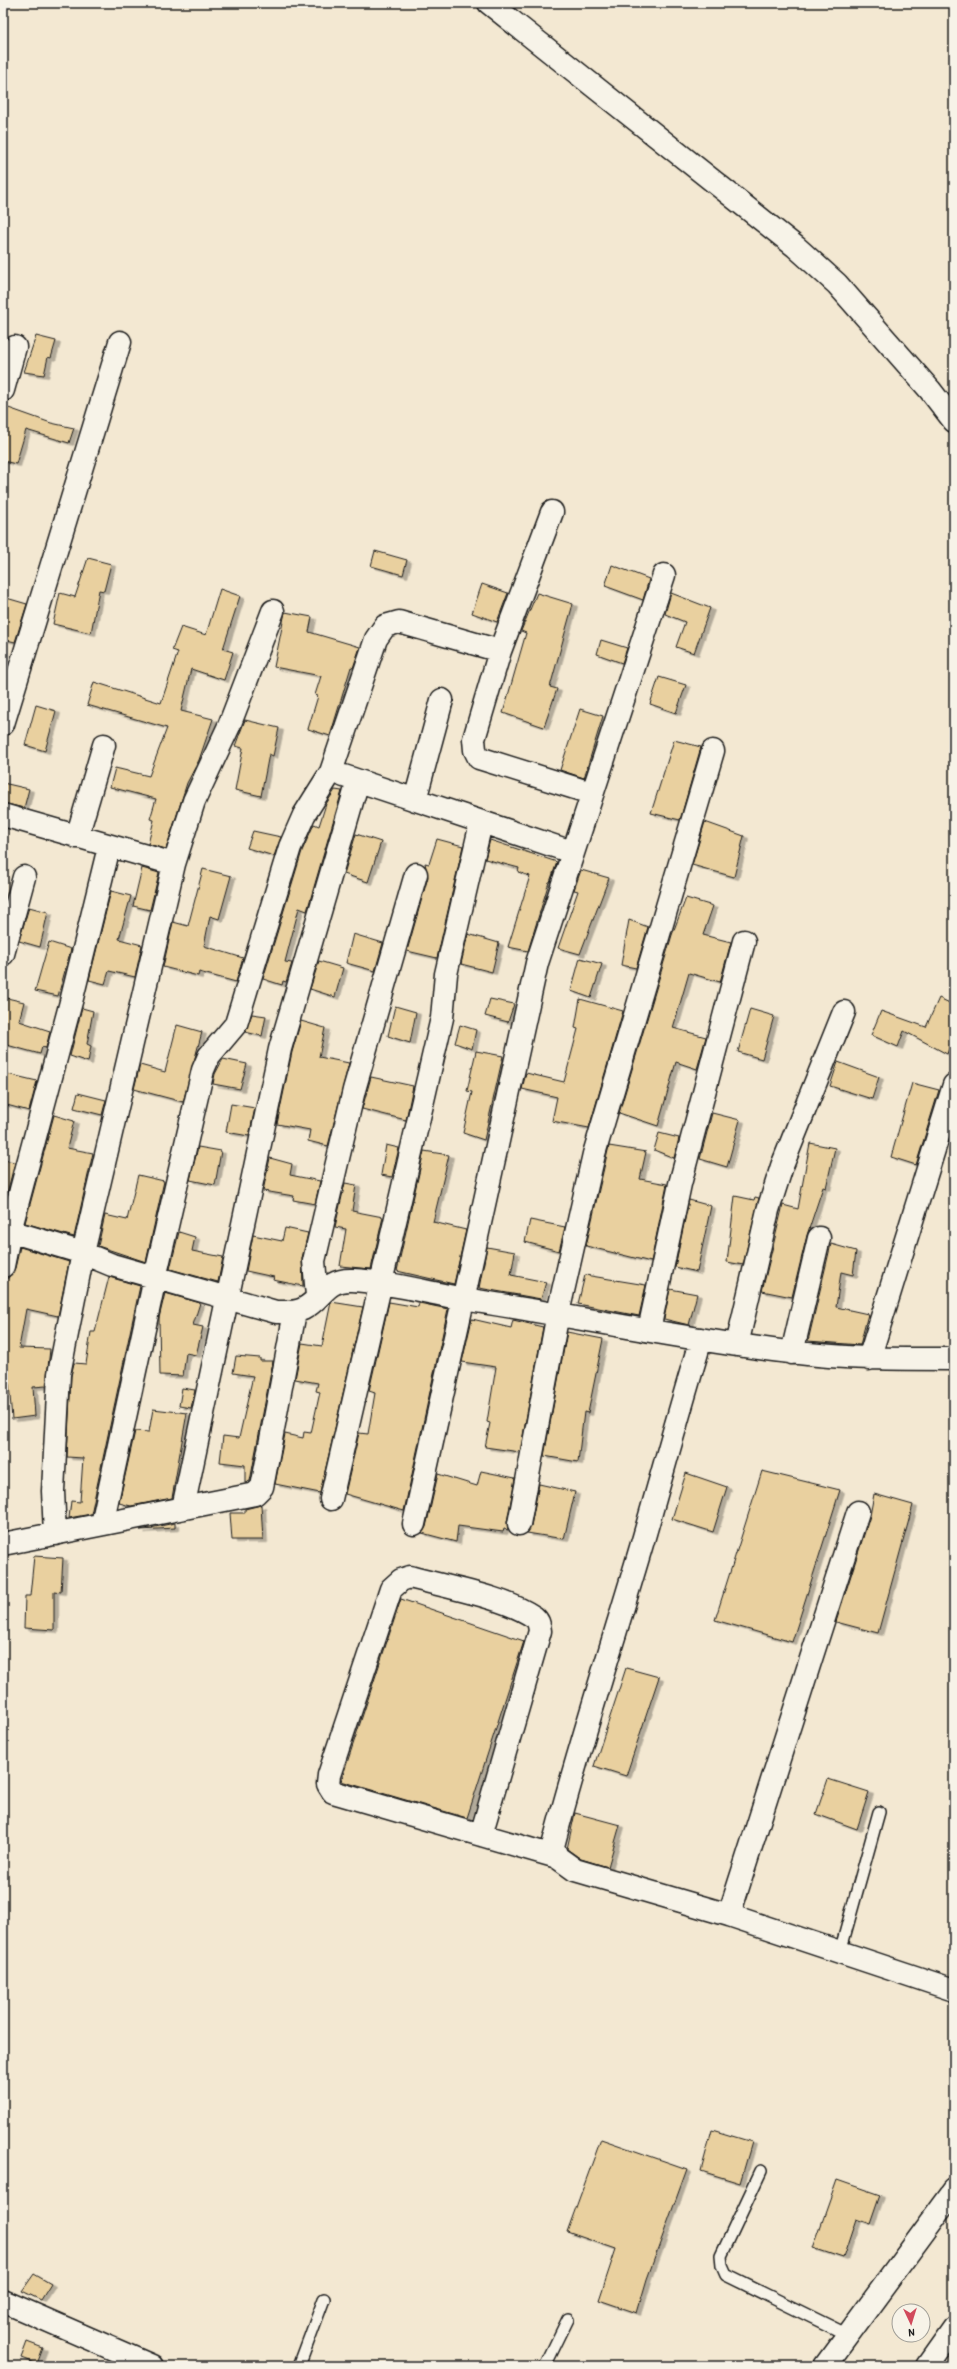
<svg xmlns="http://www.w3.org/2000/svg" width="957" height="2369" font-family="'Patrick Hand',sans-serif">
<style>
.building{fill:#e9d09f;stroke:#1c1c1c;filter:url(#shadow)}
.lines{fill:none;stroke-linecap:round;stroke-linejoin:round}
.lane-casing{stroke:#1c1c1c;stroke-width:14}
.street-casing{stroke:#1c1c1c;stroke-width:25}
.secondary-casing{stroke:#1c1c1c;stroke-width:25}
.primary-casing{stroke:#1c1c1c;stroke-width:25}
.lane{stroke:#f7f3e8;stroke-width:11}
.street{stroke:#f7f3e8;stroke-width:22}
.secondary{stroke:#f7f3e8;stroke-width:22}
.primary{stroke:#f7f3e8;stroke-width:22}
</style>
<defs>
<filter id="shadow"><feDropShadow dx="4.5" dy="2.5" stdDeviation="0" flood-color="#0004"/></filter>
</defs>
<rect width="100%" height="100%" fill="#f3e8d2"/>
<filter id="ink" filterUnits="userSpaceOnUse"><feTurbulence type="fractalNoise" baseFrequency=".025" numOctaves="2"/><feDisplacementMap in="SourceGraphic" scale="8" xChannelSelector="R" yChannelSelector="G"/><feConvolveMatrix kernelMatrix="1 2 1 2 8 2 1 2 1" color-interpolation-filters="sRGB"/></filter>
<g filter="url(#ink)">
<path class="building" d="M36,336l20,5 -5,17 -3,-1 -4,18 -20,-3z
M3,406l48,17 23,5 -5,15 -43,-13 -10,34 -13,-3z
M375,551l32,9 -4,15 -32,-9z
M88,558l23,6 -7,27 -5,-1 -8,43 -38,-9 7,-31 15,4z
M612,565l37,14 -6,21 -38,-14z
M482,584l26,9 -11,29 -25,-9z
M220,589l20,7 -17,53 10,3 -9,28 -33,-11 -10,42 32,8 -14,41 -12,23 -21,66 -18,-5 6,-24 -4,-1 6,-20 -46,-12 5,-19 34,8 18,-48 -80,-23 7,-23 67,21 17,-51 -6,-2 9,-23 25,8z
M537,593l36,11 -23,83 7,2 -13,38 -41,-14 23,-80 -5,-2z
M671,593l39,15 -16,45 -18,-6 9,-25 -20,-8z
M3,597l24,7 -12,38 -12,-3z
M285,612l27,5 -3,15 51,15 -7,21 -2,-1 -21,69 -22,-7 10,-33 -3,-1 6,-19 -47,-9z
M601,640l26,8 -5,15 -25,-9z
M659,677l27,8 -10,28 -26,-9z
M36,705l20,6 -11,40 -20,-6z
M580,709l23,7 -19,62 -24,-8z
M245,720l34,8 -6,28 -4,-2 -8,42 -26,-6 8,-42 -8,-2z
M674,740l27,7 -21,73 -29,-7z
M3,783l26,6 -5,19 -21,-5z
M335,790l7,1 -35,120 -8,-3 -14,54 7,1 -6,19 -3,-1 -1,4 -19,-6 39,-128 12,-27 5,2 7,-22z
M705,822l39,14 -10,41 -42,-12z
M253,831l28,6 -7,19 -27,-8z
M356,834l25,8 -13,40 -24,-8z
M437,839l26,7 -26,112 -30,-7 21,-74 -3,-14 4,1z
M490,840l67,22 -7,20h-1l-21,69 -20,-4 22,-71 -12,-4 1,-4 -34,-9z
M142,868l17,5 -9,37 -17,-4z
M203,869l28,7 -12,43 -9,-3 -6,30 39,12 -7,24 -37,-10 -1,4 -35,-9 10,-45 15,4z
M581,870l28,8 -29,76 -22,-6 20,-57 -4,-1z
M111,891l20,5 -12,43 23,6 -7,32 -26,-6 -4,13 -16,-4z
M686,898l27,8 -10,29 28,7 -11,40 -31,-9 -16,55 33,9 -9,32 -21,-7 -18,64 -39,-13 53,-178z
M29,907l19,5 -8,35 -21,-6z
M629,920l19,7 -12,41 -15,-3z
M353,934l30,9 -8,28 -29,-8z
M468,934l31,9 -7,29 -31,-8z
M49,942l22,7 -13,47 -23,-5z
M580,958l22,6 -11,34 -20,-7z
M319,961l24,7 -8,29 -25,-8z
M3,997l21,5 -5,19 31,10 -4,17 -4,-1 -2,7 -37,-10z
M939,998l15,7v29l-7,20 -43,-23 -6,16 -27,-12 10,-24 45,16z
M490,999l24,5 -6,18 -23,-6z
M580,999l43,12 -34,117 -37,-7 5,-24 -35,-8 4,-16 38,9 14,-53 -3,-1z
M395,1006l21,6 -6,31 -22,-7z
M82,1008l11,3 -6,33 4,2 -3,16 -18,-6z
M750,1009l24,7 -12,43 -24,-7z
M252,1014l14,2 -4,20 -17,-4z
M301,1021l24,7 -6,29 30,6 -21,83 -20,-5 2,-11 -33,-6 15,-72z
M177,1025l25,7 -19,70 -49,-13 6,-24 25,7z
M460,1025l16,5 -4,19 -17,-6z
M476,1051l27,5 -19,84 -21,-7 9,-41 -5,-1z
M223,1059l24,5 -7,25 -27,-5 2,-10z
M838,1062l41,15 -7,22 -42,-13z
M3,1073l34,8 -8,30 -26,-7z
M371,1077l42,9 -7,34 -44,-11z
M912,1083l27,7 -23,75 -25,-8z
M78,1093l28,7 -4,15 -28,-7z
M231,1104l24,4 -6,28 -23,-4z
M712,1113l28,7 -13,47 -27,-8z
M54,1115l20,6 -7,27 26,5 -19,84 -49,-14z
M659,1133l20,5 -5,20 -20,-8z
M810,1143l25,5 -9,40 -3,-1 -16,48 -15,62 -30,-6 21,-86 15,4z
M386,1145l13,3 -7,29 -11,-2z
M609,1146l37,6 -6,27 27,5 -16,78 -65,-16z
M198,1147l23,4 -6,34 -25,-5z
M424,1151l25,4 -16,67 33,8 -12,54 -57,-13z
M270,1158l22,6 -2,11 30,6 -5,23 -22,-4 1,-4 -31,-5z
M3,1160l12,2 -12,47z
M138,1175l26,6 -18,81 -48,-16 7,-31 22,5z
M345,1183l11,2 -4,26 31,6 -12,52 -31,-3 6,-37 -11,-2z
M735,1196l19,4 1,-3 4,1 -16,67 -16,-3z
M689,1200l22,6 -14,66 -22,-5z
M530,1220l35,7 -6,24 -34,-9z
M285,1228l23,5 -6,25 1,28 -30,-6 1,-3 -28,-6 7,-36 29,6z
M179,1232l16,5 -3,14 31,6 -5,25 -48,-13z
M831,1244l25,7 -3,24 -12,-3 -5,35 32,7 -8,31 -52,-4z
M20,1247l49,15 -11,54 -32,-7 -7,39 31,1 -4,37 -13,1 2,29 -23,3 -3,-35h-6v-89l3,-14 9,-13z
M487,1247l28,5 -4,23 35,7 -5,17 -62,-11z
M585,1275l61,10 -7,31 -61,-12z
M109,1277l31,9 -49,228 -22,4 2,-17 9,1 3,-44 -16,-1 4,-81 3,-13 12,1 5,-32h4z
M670,1289l27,5 -8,31 -25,-6z
M165,1293l35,10 -7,22 10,2 -7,28 -10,-2 -3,23 -23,-1 -1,-57z
M331,1302l32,5 -43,186 -45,-9 10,-50 18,4 1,-6 7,1 9,-41 -4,-1 2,-8 -23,-4 7,-36 20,3z
M389,1302l29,5 1,-4 29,6 -44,202 -59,-17 14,-61 9,1 7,-41 -6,-2z
M472,1319l39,9 2,-8 30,7 -23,125 -35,-5 5,-24 -3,-1 9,-55 -34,-5z
M567,1332l36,7 -15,74 -4,-1 -6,50 -34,-6z
M236,1356l24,2v3h13l-23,120 -5,2v-18l-25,-3 3,-26 16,2 14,-62 -20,-3z
M182,1388l13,2 -4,18 -12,-2z
M153,1409l34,4 -15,85 -41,8 -12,-3 16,-72 14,1z
M481,1471l34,7 -8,44 1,8 -4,-1 -1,3 -45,-6 -2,16 -34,-9 4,-6 12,-53 39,12z
M762,1471l78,19 -48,152 -77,-22z
M686,1473l41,14 -14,45 -41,-13z
M539,1484l36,8 -11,47 -37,-6 4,-7z
M874,1494l39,11 -35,128 -42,-11 34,-106z
M261,1505l2,35h-31l-2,-27h15v-4z
M175,1523v5l-35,2z
M34,1556l29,2 -2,34 -7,-1v39l-30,-2 1,-32h5z
M401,1599l123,42 -57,177 -126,-37z
M626,1668l33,9 -33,99 -32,-10z
M828,1779l41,13 -12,37 -41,-15z
M575,1813l45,12 -12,42 -27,-8 -14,-10z
M712,2130l40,12 -12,41 -39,-12z
M601,2139l86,30 -40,110 -10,34 -38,-13 17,-51 -49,-17z
M837,2180l43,15 -10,29 -14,-5 -13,39 -30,-10z
M34,2274l17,10 -10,16 -19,-9z
M27,2342l16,6 -6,16 -16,-6z"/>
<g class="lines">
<defs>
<path id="lane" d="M840,1952l39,-140
M761,2171l-40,85 1,10 4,9 122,60
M299,2366l25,-67
M545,2366l23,-47"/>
<path id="street" d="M489,3l307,244 41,37 93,106 24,31
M3,390l12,-43
M552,512l-52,139 -26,88 1,11 4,8 112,35
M3,724l117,-382
M344,776l228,76
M415,800l27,-100
M3,815l171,49
M77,837l27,-92
M3,954l21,-77
M3,1229l80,24 29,12 164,47c10,0 19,1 27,-3 20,-10 22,-30 49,-29 42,2 83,15 124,21 105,16 209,39 314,51 55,7 109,7 164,7
M3,1266l7,-35 62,-233 37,-151
M317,1296l-3,-35 40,-171 62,-216
M649,1330l31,-146 64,-243
M701,1339c-20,66 -38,132 -57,198 -30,103 -64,205 -91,309l4,11 18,13 154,45 225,75
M737,1345l31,-135 14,-44 62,-154
M792,1353l27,-115
M869,1359l85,-274
M331,1499l111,-481 4,-44 35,-151
M183,1508l97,-459 78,-268
M102,1524l53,-246 48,-208 6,-14 27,-32 54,-177 14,-32 27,-43 45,-133 9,-13 14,-4 101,29
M414,1524l123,-561 127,-388
M519,1524l39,-211 36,-159 119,-403
M55,1534l-2,-43 6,-117 24,-121 91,-389 20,-63 35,-75 44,-115
M3,1544l252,-50 7,-7 2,-10 31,-165
M481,1835l59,-204c-1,-6 -1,-10 -6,-14 -29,-20 -89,-30 -124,-40l-9,3 -10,9 -62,186 -1,9 5,8 224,65
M729,1915l129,-403
M3,2301l149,65"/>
<path id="secondary" d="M825,2366l129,-175"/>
<path id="primary" d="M927,2366l27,-38"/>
</defs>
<use href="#lane" class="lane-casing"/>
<use href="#street" class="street-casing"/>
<use href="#secondary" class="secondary-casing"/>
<use href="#primary" class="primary-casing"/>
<use href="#lane" class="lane"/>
<use href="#street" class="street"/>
<use href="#secondary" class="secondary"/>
<use href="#primary" class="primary"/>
</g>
</g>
<rect width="957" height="2369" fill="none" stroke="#f7f3e8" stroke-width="16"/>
<rect x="8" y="8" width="941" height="2353" fill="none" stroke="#1c1c1c" stroke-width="1.5" filter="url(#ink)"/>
<g transform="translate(911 2323) rotate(176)"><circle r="19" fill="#f7f3e8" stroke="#9f9d96"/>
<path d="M0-3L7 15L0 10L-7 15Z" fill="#d1495b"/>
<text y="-6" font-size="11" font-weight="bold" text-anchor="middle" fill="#1c1c1c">N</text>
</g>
</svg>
